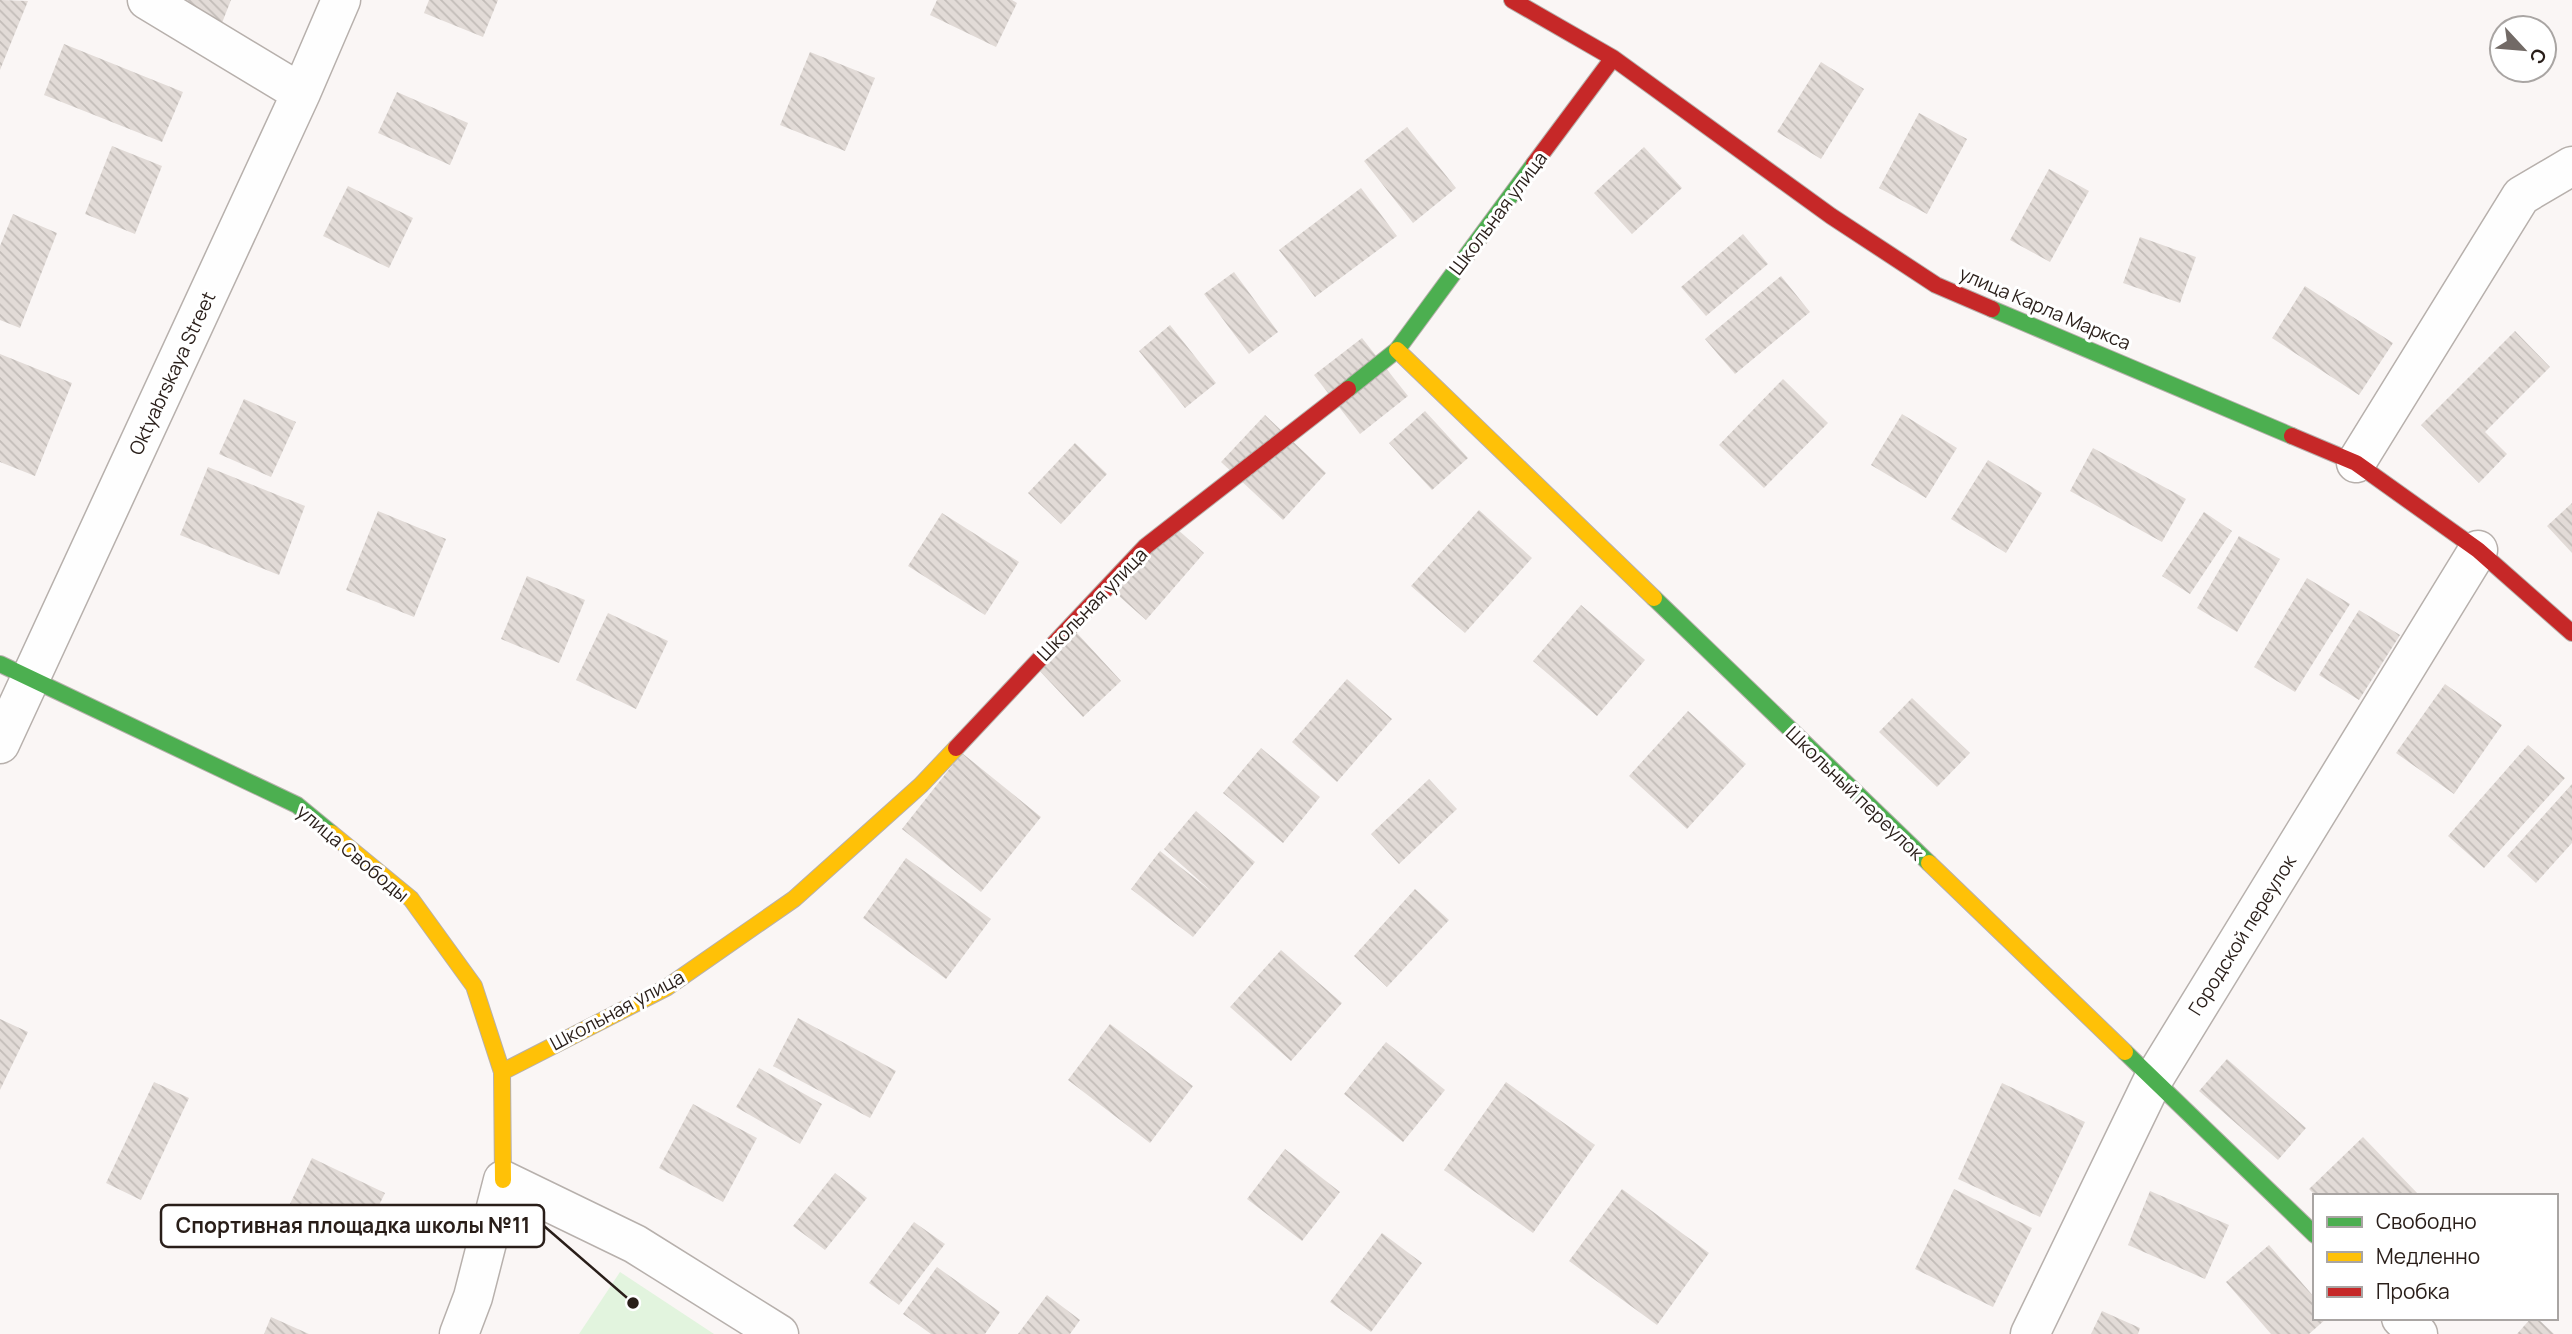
<svg xmlns="http://www.w3.org/2000/svg" width="2572" height="1334" font-family="Manrope,sans-serif">
<style>
.grass{fill:#e2f4de}
.building{fill:url(#building-back-hatch)}
.lines{fill:none;stroke-linecap:round;stroke-linejoin:round}
.street-casing{stroke:#b7b0ac;stroke-width:41}
.fast-casing{stroke:#b7b0ac;stroke-width:18}
.slow-casing{stroke:#b7b0ac;stroke-width:18}
.jam-casing{stroke:#b7b0ac;stroke-width:18}
.street{stroke:#fefefe;stroke-width:38}
.fast{stroke:#4caf50;stroke-width:16}
.slow{stroke:#ffc107;stroke-width:16}
.jam{stroke:#c62828;stroke-width:16}
.labels{text-anchor:middle;dominant-baseline:central;stroke-width:6;stroke-linejoin:round;paint-order:stroke}
.street-label{font-size:19px;fill:#291e19;stroke:#fff}
.leader{fill:none;stroke:#291e19;stroke-width:2.5}
.callout-dot{fill:#291e19;stroke:#fff;stroke-width:2.5}
.callout{fill:#fff;stroke:#291e19;stroke-width:2.5}
.callout-label{font-size:21px;text-anchor:middle;font-weight:bold;fill:#291e19}
</style>
<defs>
<pattern id="building-back-hatch" width="6" height="6" patternUnits="userSpaceOnUse" patternTransform="scale(1.75)"><rect width="6" height="6" fill="#e2dbd7"/><path d="M-1 5l2 2M0 0l6 6M5-1l2 2" fill="none" stroke="#c2bcb8"/></pattern>
</defs>
<rect width="100%" height="100%" fill="#faf6f5"/>
<path class="grass" d="M620,1272l94,62h-135z"/>
<path class="building" d="M0,0l28,1 -28,69z
M151,0h80l-11,28z
M429,0h69l-15,37 -59,-24z
M937,0h75l5,3 -21,44 -66,-32z
M64,44l119,48 -21,50 -118,-47z
M810,52l65,26 -30,73 -65,-26z
M1821,62l43,27 -43,70 -44,-27z
M397,92l71,31 -18,42 -72,-32z
M1919,113l48,26 -40,75 -48,-26z
M1407,127l49,61 -43,35 -49,-62z
M112,146l50,20 -27,68 -50,-20z
M1644,147l38,41 -50,46 -38,-41z
M2049,169l40,22 -39,71 -40,-22z
M348,186l65,32 -24,50 -66,-32z
M1361,188l36,48 -82,61 -36,-47z
M13,214l44,19 -37,95 -20,-8v-74z
M1743,234l25,30 -62,52 -25,-29z
M2140,237l56,20 -16,46 -57,-20z
M1234,272l44,60 -29,22 -45,-60z
M1781,276l29,36 -75,62 -30,-35z
M2305,286l88,57 -34,52 -87,-57z
M1170,325l46,58 -31,25 -46,-57z
M2515,331l35,36 -65,65 22,22 -28,29 -58,-58z
M1362,338l46,58 -48,38 -46,-59z
M0,354l72,29 -37,93 -35,-14z
M1783,379l45,44 -64,65 -45,-43z
M244,399l52,23 -25,55 -52,-23z
M1425,411l43,47 -36,32 -43,-47z
M1902,414l55,34 -31,50 -55,-33z
M1265,415l61,58 -43,47 -62,-58z
M1075,443l32,31 -46,50 -33,-31z
M2093,448l93,51 -24,43 -92,-51z
M1988,460l54,33 -36,60 -55,-34z
M208,467l97,39 -26,69 -99,-40z
M2572,503v50l-25,-27z
M1479,510l53,48 -67,75 -54,-47z
M378,511l68,28 -32,78 -68,-27z
M2204,512l28,19 -42,63 -28,-18z
M942,513l77,49 -34,53 -77,-49z
M1168,521l36,32 -58,67 -36,-32z
M2239,536l41,23 -43,73 -40,-24z
M527,576l58,24 -26,63 -58,-24z
M2307,578l43,26 -55,88 -41,-25z
M1581,605l64,55 -48,56 -64,-55z
M2359,610l41,25 -41,65 -40,-25z
M608,613l60,28 -32,68 -60,-29z
M1076,632l45,49 -38,36 -46,-49z
M1347,679l45,40 -55,63 -45,-40z
M2445,684l57,41 -48,69 -58,-41z
M1912,698l58,55 -33,34 -58,-55z
M1688,711l58,53 -59,65 -58,-53z
M2528,745l37,33 -81,90 -36,-32z
M1261,748l59,49 -37,46 -60,-50z
M962,753l79,64 -60,75 -79,-63z
M1429,779l28,30 -58,55 -28,-30z
M2572,784v59l-36,40 -29,-27z
M1196,811l59,51 -62,75 -62,-48 29,-38 52,41 -48,-43z
M906,858l85,61 -45,60 -83,-61z
M1415,889l34,31 -62,67 -33,-31z
M1281,950l61,53 -51,58 -61,-54z
M798,1018l98,53 -26,47 -97,-52z
M0,1019l28,13 -28,58z
M1110,1024l83,62 -43,57 -82,-63z
M1386,1042l59,48 -42,52 -59,-48z
M2227,1059l79,69 -28,32 -79,-69z
M759,1068l63,36 -22,40 -64,-37z
M154,1082l35,16 -48,102 -35,-17z
M1506,1082l89,63 -62,88 -89,-63z
M2002,1083l83,39 -45,95 -82,-38z
M693,1104l64,34 -34,64 -64,-34z
M2363,1137l57,59h-104l-7,-7z
M1285,1149l55,43 -38,49 -55,-42z
M312,1158l73,35 -25,51 -73,-34z
M835,1173l32,25 -42,52 -32,-24z
M1622,1189l87,64 -52,72 -88,-64z
M1954,1189l78,39 -39,79 -78,-38z
M2150,1191l79,34 -24,54 -77,-34z
M914,1222l31,22 -46,61 -30,-22z
M1382,1233l40,30 -51,69 -41,-30z
M2269,1245l46,53v20h12l-18,16h-38l-45,-52z
M937,1267l63,45 -15,22h-54l-28,-20z
M1047,1295l33,25 -10,14h-52z
M2102,1311l38,17 -2,6h-47z
M271,1317l38,17h-45z
M2531,1318h6l17,16h-37z"/>
<g class="lines">
<defs>
<path id="street" d="M147,0l154,93
M2356,463l165,-267 51,-30
M0,744l301,-651 40,-93
M2401,1318l17,16
M459,1334l14,-37 30,-117 132,64 144,90
M2030,1334l123,-254 325,-530"/>
<path id="fast" d="M1992,309l300,127
M1348,389l49,-39 137,-186
M1654,598l275,265
M0,664l297,141 34,28
M2125,1052l190,183"/>
<path id="slow" d="M1397,350l257,248
M331,833l80,66 63,87 28,86 1,108
M1929,863l196,189
M502,1072l164,-84 128,-89 127,-114 35,-37"/>
<path id="jam" d="M1512,0l101,58 218,158 105,69 56,24
M1534,164l79,-106
M2292,436l64,27 122,87 94,83
M956,748l190,-202 202,-157"/>
</defs>
<use href="#street" class="street-casing"/>
<use href="#fast" class="fast-casing"/>
<use href="#slow" class="slow-casing"/>
<use href="#jam" class="jam-casing"/>
<use href="#street" class="street"/>
<use href="#fast" class="fast"/>
<use href="#slow" class="slow"/>
<use href="#jam" class="jam"/>
</g>
<g class="labels">
<g class="street-label">
<text transform="translate(1498 213) rotate(-53)">Школьная улица</text>
<text transform="translate(2045 308) rotate(23)">улица Карла Маркса</text>
<text transform="translate(172 373) rotate(-65)">Oktyabrskaya Street</text>
<text transform="translate(1092 604) rotate(-46)">Школьная улица</text>
<text transform="translate(1855 793) rotate(44)">Школьный переулок</text>
<text transform="translate(353 853) rotate(40)">улица Свободы</text>
<text transform="translate(2242 935) rotate(-58)">Городской переулок</text>
<text transform="translate(617 1010) rotate(-28)">Школьная улица</text>
</g>
</g>
<path class="leader" d="M633 1303L544 1226"/>
<circle class="callout-dot" cx="633" cy="1303" r="7"/>
<rect class="callout" x="161" y="1205" width="383" height="42" rx="7"/>
<g class="callout-label">
<text x="353" y="1233">Спортивная площадка школы №11</text>
</g>
<rect x="2313" y="1194" width="245" height="126" fill="#ffffff" stroke="#a9a5a3" stroke-width="2"/>
<rect x="2327" y="1217" width="35" height="10" fill="#4caf50" stroke="#a9a5a3" stroke-width="2"/>
<text x="2376" y="1229" font-size="21" fill="#291e19">Свободно</text>
<rect x="2327" y="1252" width="35" height="10" fill="#ffc107" stroke="#a9a5a3" stroke-width="2"/>
<text x="2376" y="1264" font-size="21" fill="#291e19">Медленно</text>
<rect x="2327" y="1287" width="35" height="10" fill="#c62828" stroke="#a9a5a3" stroke-width="2"/>
<text x="2376" y="1299" font-size="21" fill="#291e19">Пробка</text>
<g transform="translate(2523 49) rotate(116)"><circle r="33" fill="#ffffff" stroke="#a9a5a3" stroke-width="2"/>
<path d="M0-5L12 26L0 18L-12 26Z" fill="#726a66"/>
<text y="-10" font-size="19" font-weight="bold" text-anchor="middle" fill="#291e19">С</text>
</g>
</svg>
